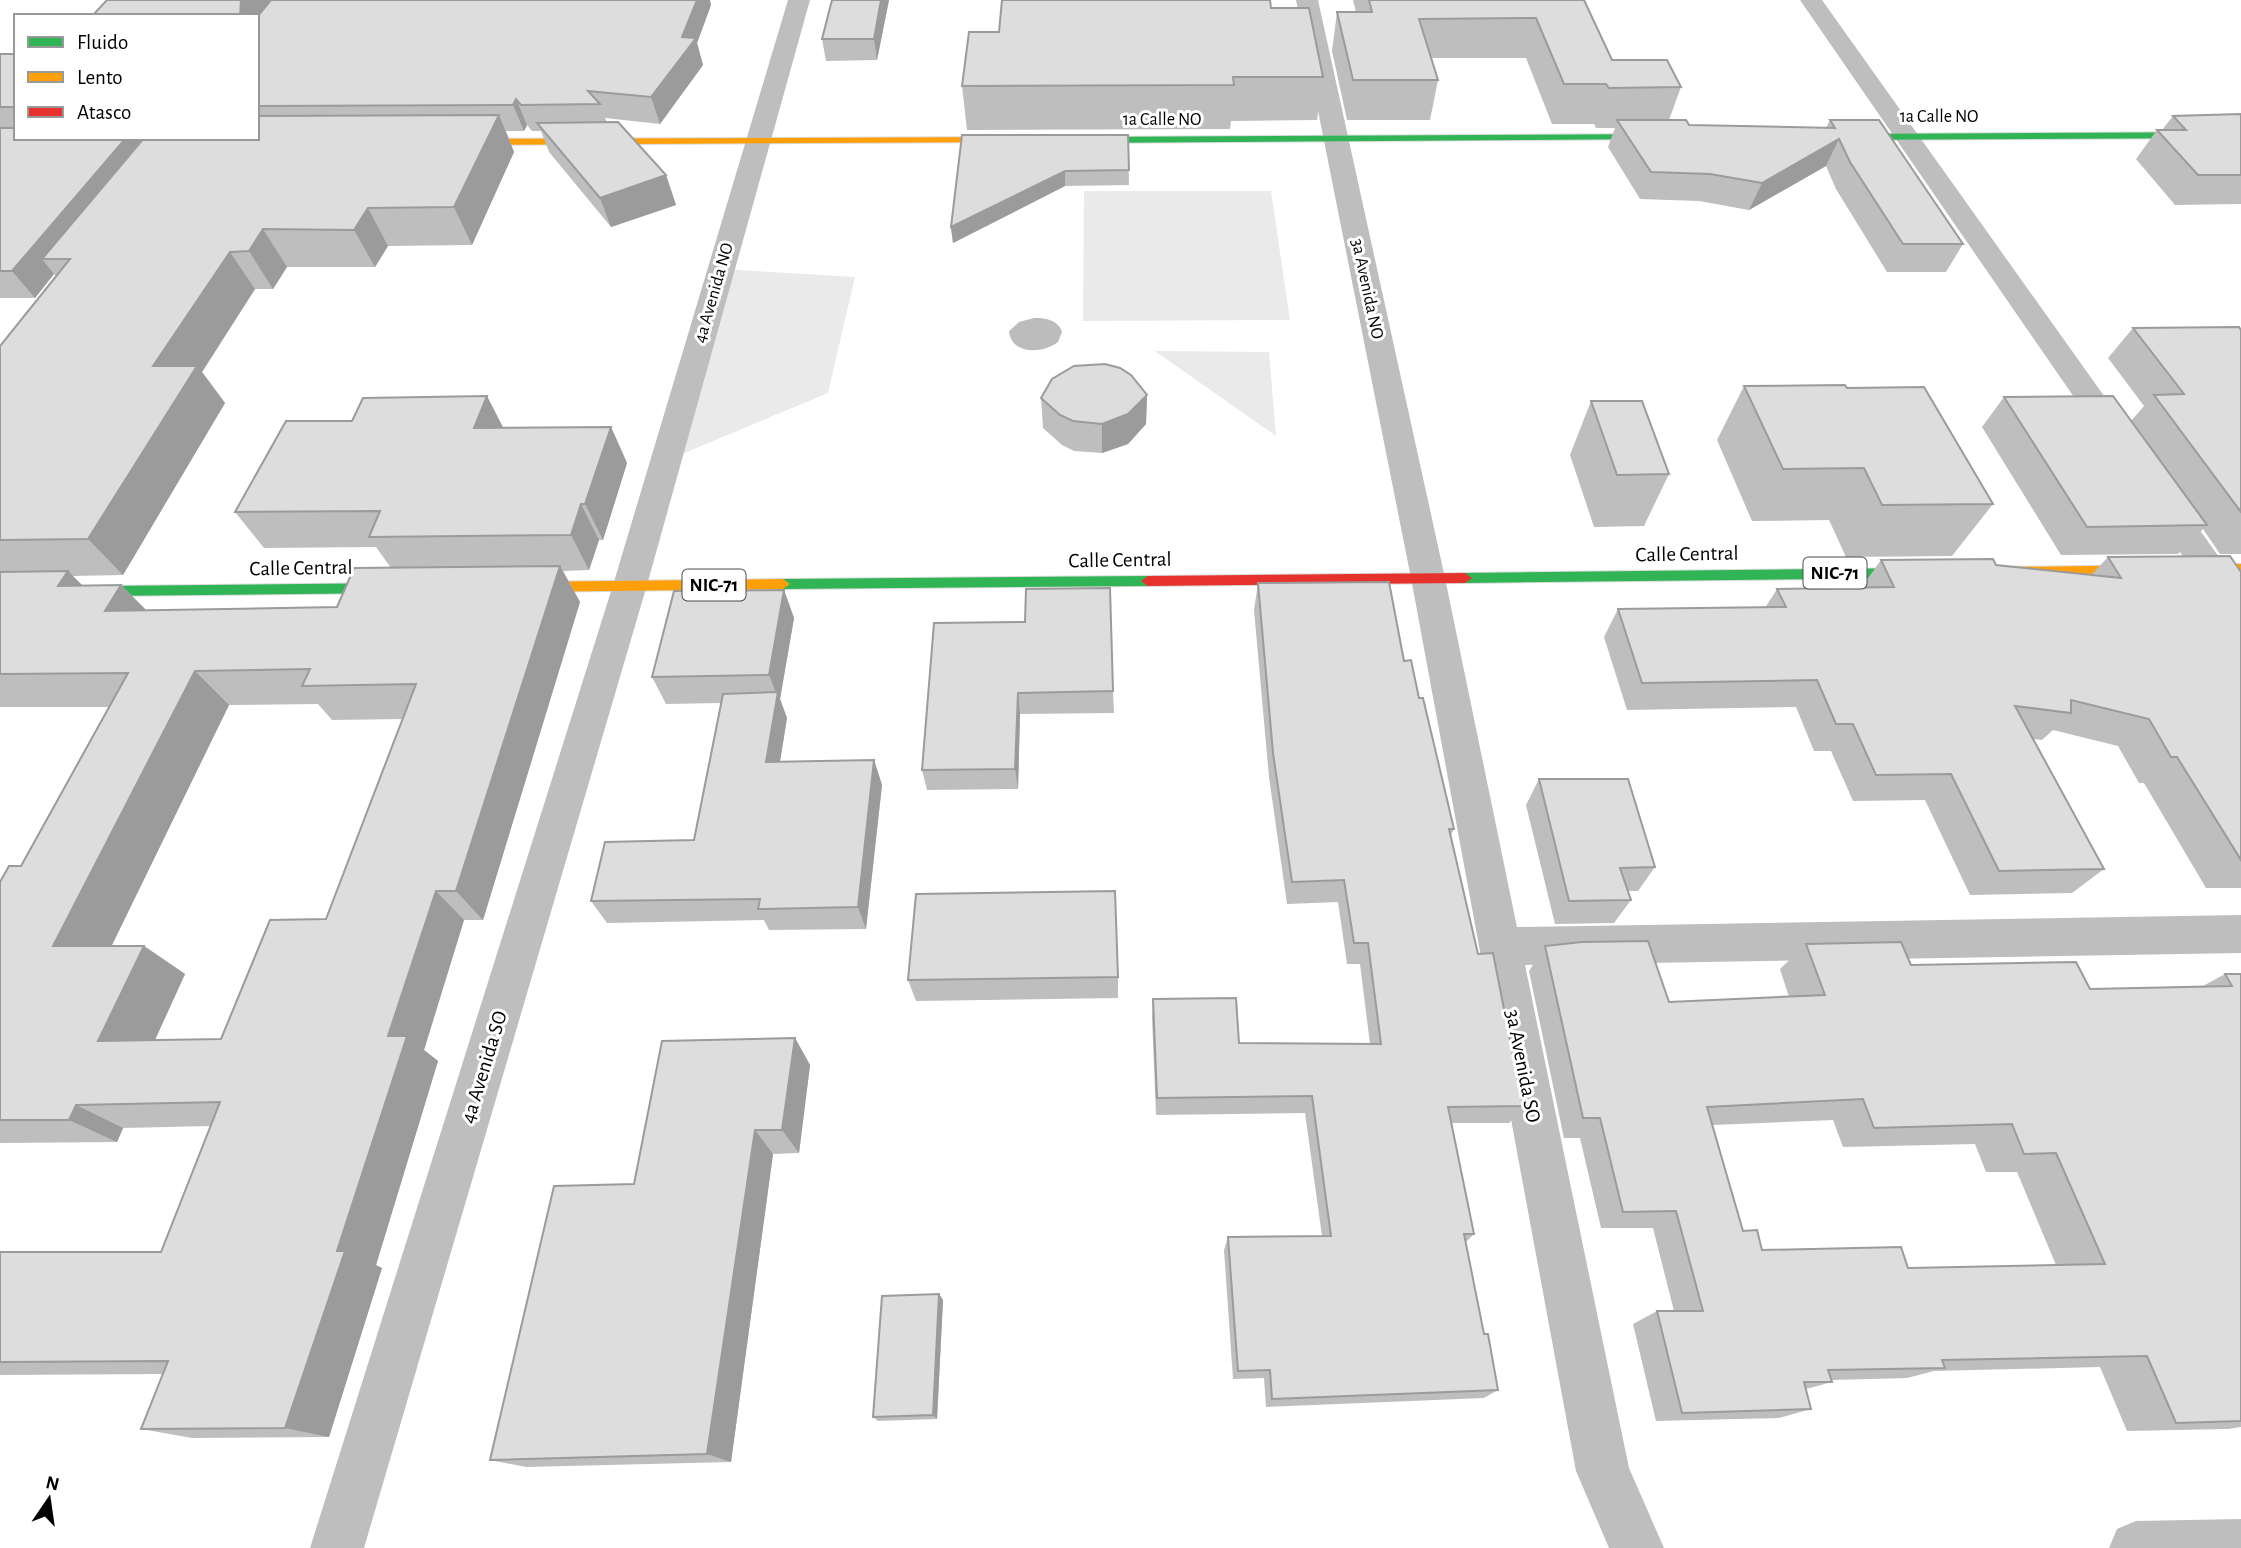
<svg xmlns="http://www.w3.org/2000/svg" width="2241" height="1548" font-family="'Alegreya Sans',sans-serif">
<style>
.green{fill:#eaeaea}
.water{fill:#bcbcbc}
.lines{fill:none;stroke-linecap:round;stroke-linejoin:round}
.fast-casing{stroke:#dbdbdb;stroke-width:2}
.slow-casing{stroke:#dbdbdb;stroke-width:2}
.jam-casing{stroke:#dbdbdb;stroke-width:2}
.street{fill:#bebebe;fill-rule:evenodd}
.fast{fill:#30b455;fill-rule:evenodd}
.slow{fill:#ff9f0a;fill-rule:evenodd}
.jam{fill:#e5322d;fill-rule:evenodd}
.wall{fill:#bebebe;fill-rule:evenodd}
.shaded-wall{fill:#9b9b9b}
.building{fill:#ddd;stroke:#9b9b9b;stroke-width:2;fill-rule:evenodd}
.labels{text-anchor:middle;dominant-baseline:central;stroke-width:6;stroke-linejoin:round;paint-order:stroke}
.far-street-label{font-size:18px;fill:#000;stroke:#fff}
.shield{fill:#fff;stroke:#4c4c4c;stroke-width:2}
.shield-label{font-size:19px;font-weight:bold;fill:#000}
.street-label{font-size:21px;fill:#000;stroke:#fff}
</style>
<rect width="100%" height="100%" fill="#fff"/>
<path class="green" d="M1084,191h187l19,129 -207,1z
M721,269l134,8 -27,116 -163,68z
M1155,351l114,1 7,84z"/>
<path class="water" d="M1034,318c12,0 24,2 28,14l-4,10c-15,12 -47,13 -49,-11l10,-9z"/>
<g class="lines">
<defs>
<path id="fast" d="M2241,132v6l-404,2 -5,-3 5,-3z
M1665,134l4,1v4l-591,4 -5,-3 5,-3z
M1923,568l7,5 -7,5 -458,5 -7,-5 7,-5z
M1148,576l7,5 -7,5 -365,3 -7,-5 7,-5z
M397,583l7,5 -7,5 -397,4v-10z"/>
<path id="slow" d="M1014,137l5,3 -1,2 -560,3 -5,-3 5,-3z
M2241,564v10l-237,3 -7,-5 7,-5z
M783,579l7,5 -7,5 -263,3 -7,-5 7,-5z"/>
<path id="jam" d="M1465,573l7,5 -7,5 -317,3 -7,-5 7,-5z"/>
</defs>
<use href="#fast" class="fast-casing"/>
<use href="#slow" class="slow-casing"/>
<use href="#jam" class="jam-casing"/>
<path class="street" d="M788,0h22l-163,585 -283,963h-54l303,-963z
M1296,0h22l127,578 72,349 724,-12v38l-716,12 104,503 35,80h-55l-33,-77 -165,-893z
M1800,0h22l307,431 5,7 -5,7 -11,4 -11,-4z
M2160,488l12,3 69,97v40l-12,-4 -85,-125 4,-8z
M2241,1519v29h-132l8,-19 19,-8z"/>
<use href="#fast" class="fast"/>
<use href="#slow" class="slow"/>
<use href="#jam" class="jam"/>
</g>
<path class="wall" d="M832,0h57l-12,60 -51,1 -4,-22z
M1353,0h231l28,60 69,27 -12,33 20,5 137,3 4,-8 133,124 -17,28h-59l-51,-83 -10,-23 -77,44 -50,-9 -59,-2 -32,-52 7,-19h-19l-2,-4h-42l-26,-66h-95l7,22 -8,40h-83l-15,-69 5,-39h19z
M711,5l-14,38 6,22 -43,59 -55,-6 2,4 59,53 10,30 -65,22 -62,-75 -8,-21h-9l-5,-6 -3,6h-18l8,21 -42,93 -84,1 -13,21h-88l-14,22h-18l-53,83 23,31 -102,172 -51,1 10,9h39l25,25 191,-3 54,-39 -15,-21 -112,1 -29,-36 269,-85h107l16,36 -24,77h-4l-10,30 -26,1 17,31 -97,318h-19l-40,130 14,11 -62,204 6,3 -53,169 -137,1 -51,-9 22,-55 -163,1v-123h161l50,-126 -88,2 -6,14 -117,1v-261l21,-16 88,-159h-109v-361l56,-69 -2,-3 -19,24h-35v-244h16v84h241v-122zM318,704l14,16 71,-1 -77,200 -105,120 -66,1 30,-66 -41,-28h-33l118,-241z
M1271,8l52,69 -6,43 -86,1 -1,8 -263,1 -5,-44 37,-54z
M2241,114v90l-66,1 -39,-46 21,-29h5l11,-14z
M1128,135l1,50 -64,1 -112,57 -2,-16z
M2133,328l108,2v224h-21l-17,-25 -25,25 -117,1 -79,-128 22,-30 127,24 13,-15 -36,-48z
M1744,386l103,2 146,116 -41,52 -106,1 -17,-37 -77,1 -35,-81z
M1147,395l-1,29 -18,20 -26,9 -28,-2 -12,-6 -19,-17 -2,-30z
M1591,401l78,73 -25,52 -50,1 -24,-72z
M2108,557l133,15v316h-35l-62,-105h-5l-21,-37 -65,-16 -11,10 -9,-1 71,130 -32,24 -102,2 -45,-95 -72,1 -22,-50h-17l-18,-44 -169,3 -23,-73 14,-28 147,-1 12,-19 84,-1 20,-28 115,5 95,10z
M1258,583l146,78 15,37 35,131 -3,6 27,119 45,152 -14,17h-58l23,111 -8,8 18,92 14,56 -14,8 -218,9 -2,-29 -31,1 -9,-129 4,-13 94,-1 -17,-123 -149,2 -4,-97 1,-19 86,44 131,1 -10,-80h-13l-9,-62 -51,2 -18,-127 -15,-167z
M784,590l10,28 -14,81 7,19 -7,44 94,-2 8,25 -16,144 -97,1 -5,-10 -157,3 -16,-22 103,-61 27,-137 -55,1 -14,-27z
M934,623l179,68 1,22 -94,1 -2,75 -91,1 -5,-20z
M1539,779l116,88 -17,24h-10l3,9 -17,23 -59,1 -29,-119z
M1806,944l105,21 179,24 113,-3 22,-12h16v453l-13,2 -101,2 -27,-64 -166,4 -27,7 -76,2 1,2 -26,7 5,20 -32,9 -123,3 -23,-97 24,-13h17l-21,-83h-52l-21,-90h-16l-35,-167 16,-25 124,56 120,-5 -9,-28zM1833,1120l10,27 132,-3 11,28h31l39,93 -148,3 -146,-18 -19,-19 -30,-106z
M1118,977v21l-202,3 -8,-21z
M795,1038l15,27 -11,88 -26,1 -42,308 -205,5 -36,-7 144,-276z
M939,1294l4,6 -6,119 -59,2 -5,-4z"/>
<path class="shaded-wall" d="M241,0h35l-19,23v-7h-17z
M697,0h13l1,5 -14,38 6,22 -43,59 -9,-27 31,-60z
M881,0h8l-12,60 -3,-21z
M516,99l11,26 -3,6 -11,-26z
M499,115l15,37 -42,93 -18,-38z
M126,138h17l-101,121 12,15 -19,24 -23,-27z
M1839,139l-13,27 -77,44 13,-27z
M1065,171v15l-112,57 -2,-16z
M666,175l10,30 -65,22 -11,-29z
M368,208l20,38 -13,21 -21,-37z
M263,229l24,38 -14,22 -24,-38z
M230,252l25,37 -53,83 23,31 -102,172 -35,-36 65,-173z
M1147,395l-1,29 -18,20 -26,9v-29z
M487,396l19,37 -32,-5z
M611,427l16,36 -24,77 -18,-36z
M581,504l18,36 -10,30 -18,-35z
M560,566l20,36 -97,318 -27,-29z
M68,571l36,36 -46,-21z
M121,585l35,35 -51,-9z
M784,590l10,28 -14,81 7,19 -11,68 -10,-24 11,-67 -8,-20z
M195,671l34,34 -131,269 -45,-28z
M1018,693l2,21 -2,75 -3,-20z
M874,760l8,25 -16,144 -8,-22z
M436,891l28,29 -40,130 14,11 -62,204 6,3 -53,169 -44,-9 52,-177 51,-215z
M144,946l41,28 -42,92 -45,-25z
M795,1038l15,27 -11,88 -17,-23z
M76,1105l47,23 -6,14 -48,-22z
M755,1130l18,24 -42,308 -24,-8z
M939,1294l4,6 -6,119 -4,-4z"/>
<path class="building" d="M107,0h134l-1,16h-148z
M271,0h426l-15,37 14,1 -45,59 -63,-6 12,13 -79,1 -5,-6 -3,6 -256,1v-89z
M832,0h49l-7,39h-52z
M1002,0h268l1,8h38l14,69h-90l1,8 -272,1 7,-54h30z
M1369,0h215l28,60h55l14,27 -72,1 -3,-4h-42l-28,-66 -117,1 19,61h-85l-16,-68h35z
M0,54h16v53h-16z
M2241,114v61h-43l-41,-45h29l-13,-14z
M499,115l-45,92 -86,1 -14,22 -91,-1 -14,22 -19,1 -77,114h44l-109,173 -88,1v-194l70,-87h-28l102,-121h113v-22z
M1617,120h69l3,5 146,3 -5,-8h49l84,124h-60l-53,-82 -11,-23 -77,44 -52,-9 -59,-2z
M618,122l48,53 -66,23 -63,-75z
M0,128h16v10h110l-114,133h-12z
M962,135h166l1,35 -64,1 -114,56z
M2239,327l2,3v182l-87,-117 30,-1 -51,-66z
M1105,364l15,4 11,7 16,20 -19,19 -26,10 -29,-3 -13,-6 -19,-17 11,-19 22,-13z
M1845,385l2,3 77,-1 69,117 -111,1 -18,-37 -81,1 -39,-83z
M487,396l-13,32 137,-1 -26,77h-4l-10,31 -202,2 11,-26 -145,1 51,-91h66l11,-23z
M2113,396l94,129 -120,2 -83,-130z
M1591,401h51l27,73 -52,1z
M2230,556l11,16v288l-64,-103h-6l-22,-38 -78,-19v13l-56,-7 89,163 -105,2 -48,-97 -75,1 -23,-51h-17l-19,-44 -175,3 -24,-74 168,-2 -9,-18 117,-2 -13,-27 112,-1 3,6 125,13 -13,-21z
M560,566l-104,325h-20l-48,145h19l-70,215h8l-60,177 -144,1 27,-68 -168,1v-110h161l59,-150 -144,3 -7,15h-69v-238l9,-16h12l107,-193 -128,1v-102l68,-1 -10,15 63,-1 -16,26 232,-4 17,-39zM310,669l-8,17 114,-2 -90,235 -56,1 -49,119 -123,2 46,-95h-91l142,-275z
M1389,582l15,79 7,-1 8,38h4l31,131h-5l29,125 15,-1 30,153 -75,1 26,127h-10l20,100h4l10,56 -226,9 -2,-29 -32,1 -10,-134 103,-1 -19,-140 -155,2 -4,-99 83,-1 3,45 142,1 -13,-101h-14l-10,-63 -52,2 -19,-129 -15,-170z
M1110,588l3,103 -95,2 -3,76 -93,1 12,-147 91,-1 1,-33z
M784,590l-15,85 -117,2 22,-86z
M778,692l-12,70 108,-2 -16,147 -100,2 2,-10 -169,2 14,-59 89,-2 29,-146z
M1539,779h89l27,88 -35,1 11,32 -62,1z
M1115,891l3,86 -210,3 8,-86z
M1648,941l21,61 156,-7 -19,-51 95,-2 10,23 165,-3 14,27 142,-3 -7,-12h16v447l-65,2 -29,-67 -205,4 3,8 -117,2 4,12h-28l7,27 -129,4 -25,-102h46l-27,-100 -53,1 -23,-94h-17l-38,-172 37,-4zM1863,1099l11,29 138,-4 12,30 32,-1 49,111 -197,4 -7,-21 -139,3 -5,-20 -14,1 -36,-124z
M795,1038l-13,92h-27l-48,324 -217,6 64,-274 80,-2 28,-143z
M939,1294l-6,121 -60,2 9,-121z"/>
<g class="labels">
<g class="far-street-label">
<text x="1939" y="117">1a Calle NO</text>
<text x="1162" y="120">1a Calle NO</text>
<text transform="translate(1367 289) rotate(78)">3a Avenida NO</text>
<text transform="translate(714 293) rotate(-74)">4a Avenida NO</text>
</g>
<g class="shield">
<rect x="1803.5" y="557.5" width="63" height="31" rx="5"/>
<rect x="682.5" y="569.5" width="63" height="31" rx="5"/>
</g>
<g class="shield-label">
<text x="1835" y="573">NIC-71</text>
<text x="714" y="585">NIC-71</text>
</g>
<g class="street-label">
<text transform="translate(1687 554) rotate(-1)">Calle Central</text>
<text transform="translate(1120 560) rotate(-1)">Calle Central</text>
<text transform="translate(301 568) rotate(-1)">Calle Central</text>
<text transform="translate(1523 1066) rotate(79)">3a Avenida SO</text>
<text transform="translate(484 1067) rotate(-73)">4a Avenida SO</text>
</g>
</g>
<rect x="14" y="14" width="245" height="126" fill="#ffffff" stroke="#999999" stroke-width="2"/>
<rect x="28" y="37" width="35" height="10" fill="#30b455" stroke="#999999" stroke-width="2"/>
<text x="77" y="49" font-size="21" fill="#000000">Fluido</text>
<rect x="28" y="72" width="35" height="10" fill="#ff9f0a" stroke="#999999" stroke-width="2"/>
<text x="77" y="84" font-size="21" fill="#000000">Lento</text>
<rect x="28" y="107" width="35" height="10" fill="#e5322d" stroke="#999999" stroke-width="2"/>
<text x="77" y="119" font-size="21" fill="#000000">Atasco</text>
<g transform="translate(49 1499) rotate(13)" stroke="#ffffff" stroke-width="5" paint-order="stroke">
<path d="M0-5L12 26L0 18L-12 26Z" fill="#000000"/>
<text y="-10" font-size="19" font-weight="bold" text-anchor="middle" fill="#000000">N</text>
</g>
</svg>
